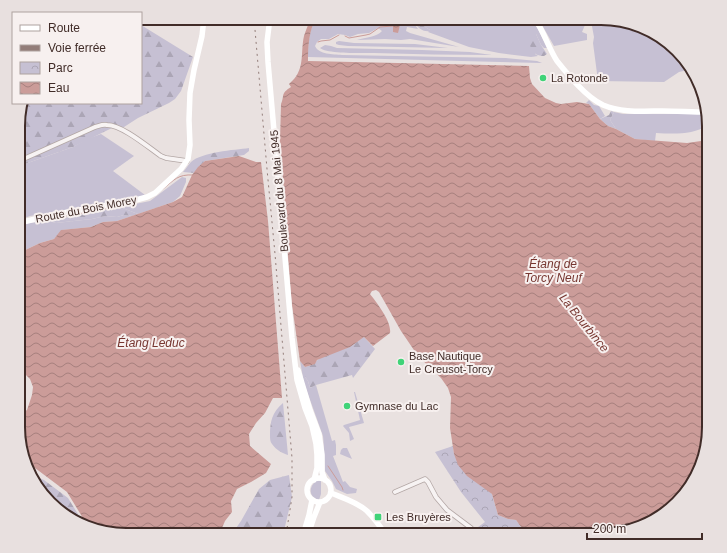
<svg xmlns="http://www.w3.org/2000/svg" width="727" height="553" font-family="Helvetica,sans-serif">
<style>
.grass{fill:#c6c0d3}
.forest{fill:url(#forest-firs)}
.park{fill:url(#park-crowns)}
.water{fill:url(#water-waves)}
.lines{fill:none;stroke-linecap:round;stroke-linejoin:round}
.stream{stroke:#cb9c99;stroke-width:1}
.street-casing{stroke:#b3a7a5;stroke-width:5.5}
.street{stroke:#f7f3f3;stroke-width:4}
.secondary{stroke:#fff;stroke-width:5.5}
.rail{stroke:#937d79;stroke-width:1;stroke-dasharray:2 4;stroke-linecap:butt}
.poi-dot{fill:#40d378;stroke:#f7f0ef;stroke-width:1.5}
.labels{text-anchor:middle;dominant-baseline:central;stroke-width:4;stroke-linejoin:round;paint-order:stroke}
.poi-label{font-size:11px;fill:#412c28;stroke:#f7f0ef;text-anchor:start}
.street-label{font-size:11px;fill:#412c28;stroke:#f7f0ef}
.water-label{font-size:12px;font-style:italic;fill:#773630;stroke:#f7f0ef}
.rim{fill:none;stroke:#412c28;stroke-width:2}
</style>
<defs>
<pattern id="forest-firs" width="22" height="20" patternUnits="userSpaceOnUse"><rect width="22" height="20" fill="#c6c0d3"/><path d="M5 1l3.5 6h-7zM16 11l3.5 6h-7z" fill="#aba5b5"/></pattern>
<pattern id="park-crowns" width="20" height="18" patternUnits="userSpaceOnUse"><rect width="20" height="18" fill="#c6c0d3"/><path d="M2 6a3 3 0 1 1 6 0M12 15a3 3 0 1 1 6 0" fill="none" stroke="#aba5b5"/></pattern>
<pattern id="water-waves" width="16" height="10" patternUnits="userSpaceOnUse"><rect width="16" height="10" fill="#cb9c99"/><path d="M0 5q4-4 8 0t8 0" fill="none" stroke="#a67f7d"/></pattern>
</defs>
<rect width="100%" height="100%" fill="#e9e1e0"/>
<path class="grass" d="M316,18h77v4l7,3 -1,-7c9,0 14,3 19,11l-11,-2 -1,4 4,2 49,14 -49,-8 -9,1 -16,-1 -28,1c9,-3 20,-3 25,-9l-4,-3 -9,5 -11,1 -8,3 -5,-2 -7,-1 -9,5h-8l-4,3 -2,4c4,9 18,8 27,9l164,3 31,3 5,2 -234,-6c0,-13 1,-27 8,-39z
M417,18h112l8,9 10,21h-3l-3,-3 -5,-11 -1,20 3,2 -7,1 -32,-4 -30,-6 -41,-15 2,-2 -8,-5z
M538,18h50l-6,14 5,2v6l-33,6z
M615,20l11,2 2,7 44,16 17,22 -1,3 -9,2 -15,10 -66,-1 -5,-38 1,-6 -3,-16z
M339,41l15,2 61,1 33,4 -100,-2 -9,-1 -3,-1v-2z
M325,45l6,1 6,2 85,2 48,2 22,3c-39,0 -79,-1 -118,-2 -11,0 -47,1 -54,-5z
M589,100l5,5 5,1 6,10 -5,3 -11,-15 -3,-1z
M614,112l9,2h80l-1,4h5l2,7c-17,10 -34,9 -53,8l-1,8 -20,-2 -19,-10 -6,-9z
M101,134l33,22 -21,15 32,24 -6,2 -109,19 -11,4v-54l54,-19 14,-8z
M182,177l4,1v4l-6,14 -7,6 -35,12 -18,-7 30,-6z
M124,215l8,1 -15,5 -14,1 -12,5 -29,3 -8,9 -14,4 -21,10v-27l9,-3 21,-2 7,2 36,-4 13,-3 12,1z
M300,361l5,6v10l3,4 2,7 6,-3 16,56 3,-1 1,5v10l-3,1 10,26 2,-1 5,6 7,2 -1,4 -9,1 -11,-5 -4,-8 -7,-10 -1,-23 -1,-12 -19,-53z
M354,392h1l9,31 -15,4 5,12 -4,2 -1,-8 -6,-7 1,-1 16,-5z
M343,448h4l5,11 -12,-5 1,-4z
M316,481h5v13l-2,6c-10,-3 -11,-12 -3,-19z"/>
<path class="forest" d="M406,18h11l5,7 8,5v1c-7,1 -10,-2 -15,-7 -2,-2 -6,-4 -9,-6z
M588,18h20l8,2 -29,2z
M626,22l16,4 28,17 -32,-7 -10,-7z
M141,25l52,32 -12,34 -6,8 -6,4 -31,15 -14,9 -12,1 -39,19 -54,19v-55l3,-8h119z
M531,31l5,3 5,11 6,9 -3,2c-13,0 -13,-9 -17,-20z
M611,111l3,1 -4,8 6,9 -8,-3 -8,-7 9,-4z
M249,148v3l-5,4 -39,6 -11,12 -11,-1c3,-3 5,-7 8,-10 11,-10 43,-12 58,-14z
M120,207l18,7 -6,2 -8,-1 -7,2 -12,-1 -13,3 -36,4 -7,-2z
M364,337l11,12 -22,29 -1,-3 -36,10 -6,3 -2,-7 -3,-4v-10l9,-3c8,-11 25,-12 37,-18 4,-3 8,-6 13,-9z
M18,376c8,10 9,23 0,32z
M283,403l5,52c-6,-2 -12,-5 -16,-11 -2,-2 -2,-6 -2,-9 0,-13 2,-23 13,-32z
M27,469l10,8 7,3 24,18 18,29 -31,-19 -26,-33z
M289,475l3,22 -9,38h-50l1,-4 7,-10 18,-32 11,-9z"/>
<path class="park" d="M453,446l1,8 38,40 6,21 10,4 8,1 11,15h-44v-2l-5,-6 7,-5 -24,-30 -26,-40z"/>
<path class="water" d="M312,18h4c-7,13 -8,28 -8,43l221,5 1,12 2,6 13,14 11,5 5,1 16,-2 12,2 11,15 8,7 8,3 19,10 52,4 14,-2 8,-7v301l-8,33 -19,30 -33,26 -42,10 -11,-3 -9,4h-60l-11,-15 -8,-1 -10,-4 -6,-21 -25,-18 -9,-11 -4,-11 -4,-26 1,-31 -3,-9 -7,-10 -23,-22 -17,-25 -22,-39 -3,-2 -4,1 -2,3c7,9 22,28 20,39l-17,13 -9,-9 -14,10 -33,13 -2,4 -10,3 -5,-6 -8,-56 -4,-48 -3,-52 -5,-64 1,-37c4,-9 -1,-10 10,-17l-2,-3c17,-14 11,-30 15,-48 2,-6 4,-12 8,-18z
M393,18h6l1,7 -2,8 -5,-1z
M239,156l17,6h5l7,59 14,177h-9l-8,15 -9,10 -7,11 1,12 21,18 -5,9 -15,9 -14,7 -6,12 1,11 -7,9 -6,14h-100l-30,-7 -22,-36 -36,-27 -6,-7 -7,-23v-19l9,-6 5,-15 1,-8 -3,-8 -6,-6 -6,-10 1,-110 21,-10 14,-4 7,-9 30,-3 12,-5 14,-1 56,-19 9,-5 10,-22 6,-8 7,-6z"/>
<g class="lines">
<path class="stream" d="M345,36l4,2 17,-3 4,-1 10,-7 13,-1
M318,42l3,-1 9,-1 9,-5
M163,189c11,-9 15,-15 30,-14
M38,221l94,-17
M328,466l14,21 1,3"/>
<defs>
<path id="street" d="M19,161l76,-34c4,-1 8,-3 12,-2 15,0 41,22 54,31l5,2 21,3
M395,492l30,-13 3,3 8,15 11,13 24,18 1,3 -1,4
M400,535c15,-5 31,-9 46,0"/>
</defs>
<use href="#street" class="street-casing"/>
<use href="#street" class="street"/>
<path class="secondary" d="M270,18l-3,24 1,20 24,276 5,42 8,28 7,18 4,18 1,11v13l-3,12
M534,18c10,13 14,29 23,43 12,15 29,36 46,44 19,8 40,6 60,6 14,0 29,1 43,1
M19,223l33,-8 84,-15 11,-3 8,-4 26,-24 7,-10 2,-14 -1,-25 1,-27 4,-23 8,-34 2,-18
M298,370l12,40 9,24 3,21v17l3,8
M307 490a12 12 0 1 1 24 0a12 12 0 1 1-24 0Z
M331,493c12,5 26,9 36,18 7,7 13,15 18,23
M303,535l6,-20 3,-15
M308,535l6,-18 6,-15
M384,535c3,-3 7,-3 10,0"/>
<path class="rail" d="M254,18l13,151 8,85 17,204v39l-6,38"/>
</g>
<g class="poi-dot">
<circle cx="543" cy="78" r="4"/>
<circle cx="401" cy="362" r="4"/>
<circle cx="347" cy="406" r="4"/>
<rect x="374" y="513" width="8" height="8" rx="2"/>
</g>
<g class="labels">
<g class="poi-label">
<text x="551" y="78">La Rotonde</text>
<text x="409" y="356">Base Nautique<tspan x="409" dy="13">Le Creusot-Torcy</tspan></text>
<text x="355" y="406">Gymnase du Lac</text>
<text x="386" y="517">Les Bruyères</text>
</g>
<g class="street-label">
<text transform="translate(279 191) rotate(-95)">Boulevard du 8 Mai 1945</text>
<text transform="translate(86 209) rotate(-11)">Route du Bois Morey</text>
</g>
<g class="water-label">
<text x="553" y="264">Étang de<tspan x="553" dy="14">Torcy Neuf</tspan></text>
<text transform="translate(584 323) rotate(51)">La Bourbince</text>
<text x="151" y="343">Étang Leduc</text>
</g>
</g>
<path d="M0 0H727V553H0ZM126 25H601A101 101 0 0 1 702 126V427A101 101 0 0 1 601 528H126A101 101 0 0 1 25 427V126A101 101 0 0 1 126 25Z" fill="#e8e0df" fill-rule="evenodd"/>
<path class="rim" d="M126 25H601A101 101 0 0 1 702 126V427A101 101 0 0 1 601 528H126A101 101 0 0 1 25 427V126A101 101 0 0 1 126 25Z"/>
<rect x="12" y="12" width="130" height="92" fill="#f7f0ef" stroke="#aea29f"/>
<rect x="20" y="25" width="20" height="6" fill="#ffffff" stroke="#aea29f"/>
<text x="48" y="32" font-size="12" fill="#412c28">Route</text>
<rect x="20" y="45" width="20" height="6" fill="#937d79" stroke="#aea29f"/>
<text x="48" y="52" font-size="12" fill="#412c28">Voie ferrée</text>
<rect x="20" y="62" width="20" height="12" fill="url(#park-crowns)" stroke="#aea29f"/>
<text x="48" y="72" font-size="12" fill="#412c28">Parc</text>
<rect x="20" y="82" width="20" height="12" fill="url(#water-waves)" stroke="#aea29f"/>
<text x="48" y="92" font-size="12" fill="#412c28">Eau</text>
<path d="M587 533v6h115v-6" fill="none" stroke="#412c28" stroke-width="2"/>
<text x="593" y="533" font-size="12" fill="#412c28" stroke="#f7f0ef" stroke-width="3" paint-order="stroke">200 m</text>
</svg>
